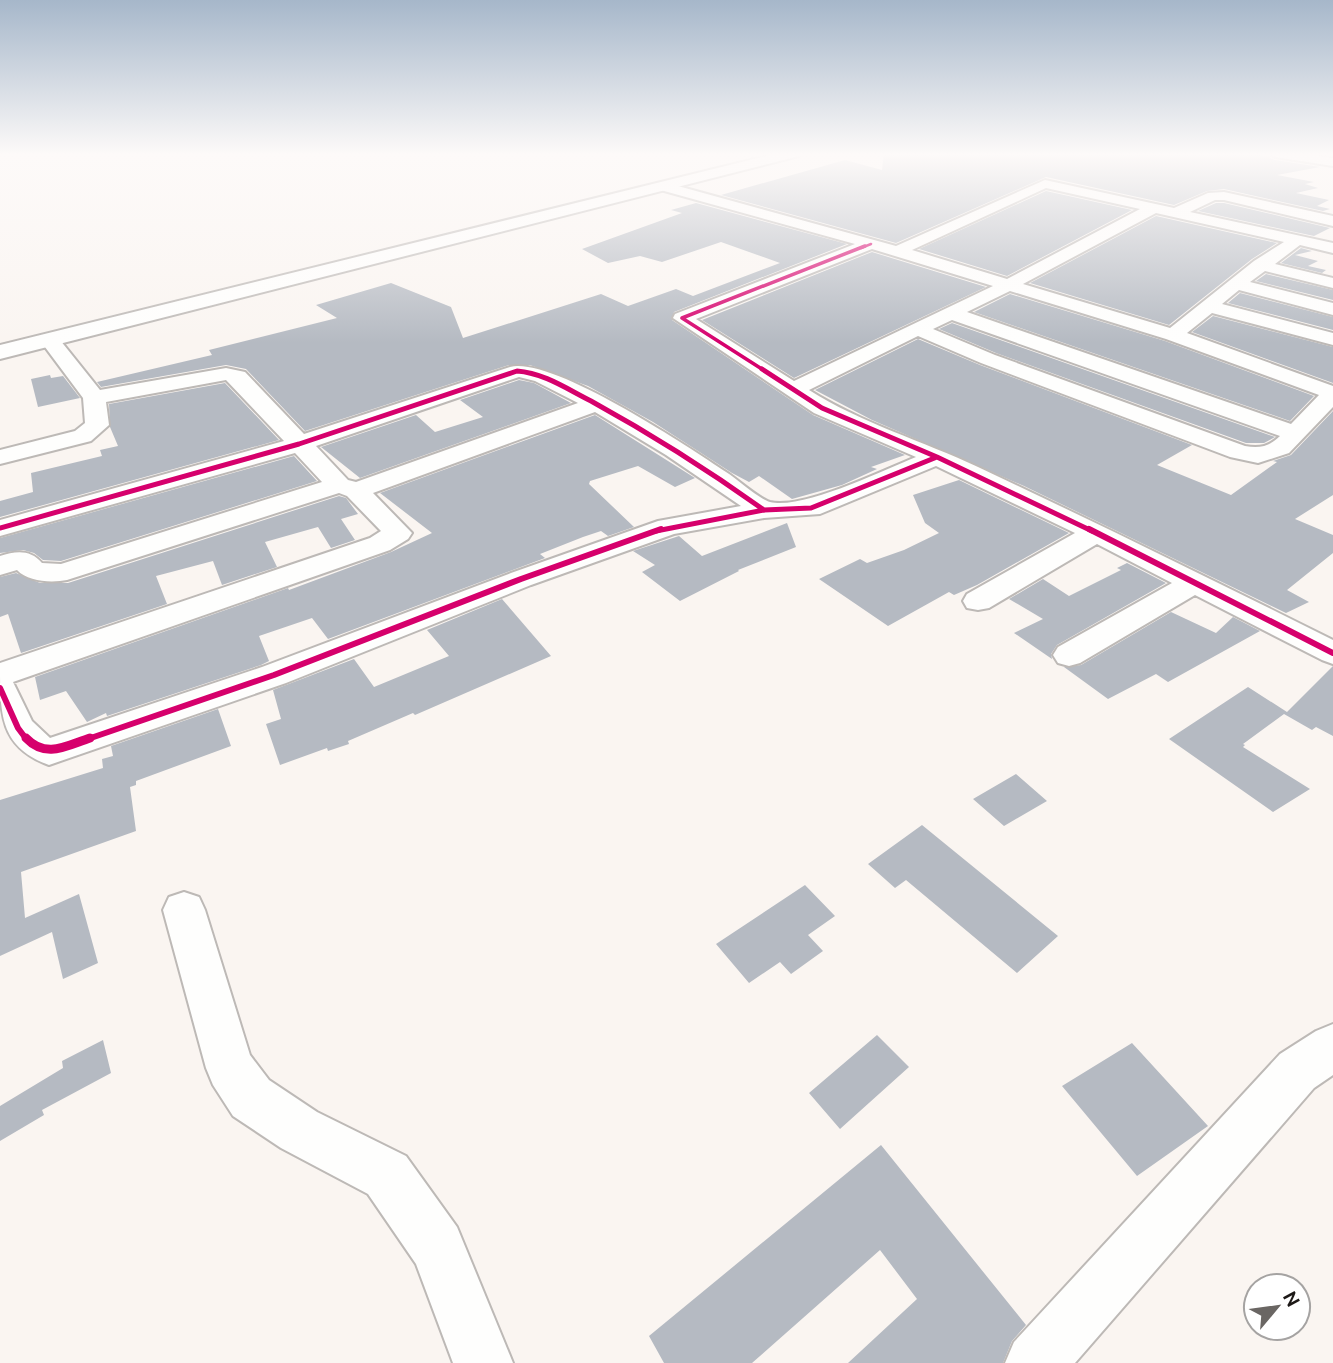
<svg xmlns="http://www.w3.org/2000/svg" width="1333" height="1363" font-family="Ubuntu,sans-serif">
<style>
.building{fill:#b5bac2}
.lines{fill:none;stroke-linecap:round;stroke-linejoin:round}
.minor-casing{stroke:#bdb9b6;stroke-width:4}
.major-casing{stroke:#bdb9b6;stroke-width:4}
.minor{fill:#fefefd;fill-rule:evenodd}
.major{fill:#fefefd;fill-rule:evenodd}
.cycleway-far4-casing{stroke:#fff;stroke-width:4.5}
.cycleway-far3-casing{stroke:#fff;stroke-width:6}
.cycleway-far2-casing{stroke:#fff;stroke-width:9}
.cycleway-far1-casing{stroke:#fff;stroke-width:10}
.cycleway-casing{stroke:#fff;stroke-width:13}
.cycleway-far4{stroke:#d6006c;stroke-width:2.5}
.cycleway-far3{stroke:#d6006c;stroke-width:3.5}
.cycleway-far2{stroke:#d6006c;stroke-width:5}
.cycleway-far1{stroke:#d6006c;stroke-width:6}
.cycleway{stroke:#d6006c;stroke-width:9}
</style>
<rect width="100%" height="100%" fill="#faf5f1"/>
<path class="building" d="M884,153h374l17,7 45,7 -43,8 37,7 -9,2 13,4 -22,5 33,7 -12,6 13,3 -7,2 -99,-22 -17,2 -33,14 -128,-28 -150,66 -175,-48 124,-35 37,10z
M1046,191l86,19 -125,66 -88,-27z
M696,203l151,41 -173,68 -2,8 141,95 92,40 -34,12 6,2 -35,16 -50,14 -33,-23 -10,6 -17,-9 -79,-51 -65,-36 -58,-21h-21l-204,66 -59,-62 -20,-4 -125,22 -4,-5 115,-27 -3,-5 128,-32 -21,-13 75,-22 60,24 12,31 138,-44 27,12 48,-17 17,7 87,-33 -59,-21 -59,20 -22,-6 -32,7 -26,-14 100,-36 -11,-3z
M1216,203h8l106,25 -16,8 -116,-25z
M1156,216l121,27 -25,16 -83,66 -139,-42z
M1301,248l11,3 -17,4 23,6 -10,5 18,4 -4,3 -41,-10z
M872,252l114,35 -192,91 -92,-58z
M1266,274l67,16v10l-77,-19z
M1240,293l93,24v13l-105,-27z
M1010,294l155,47 149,55 -24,25 -316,-109z
M1213,316l120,31v36l-141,-51z
M952,323l323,114 -11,6h-18l-250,-90 -57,-24z
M918,339l62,26 212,80 -35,20 74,30 46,-33 -4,-1 18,-6 42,-44v84l-38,24 38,16v18l-46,37 22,12 -23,11 -262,-127 -152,-66 -57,-30z
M50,375l1,3 12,-2 17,22 -42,9 -7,-28z
M519,380l15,3 37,20 -211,75 -39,-31 95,-32 19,17 48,-15 -23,-17z
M225,383l54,57 -279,77v-16l33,-9 -2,-19 71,-17 -2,-6 18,-4 -8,-19 -1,-23z
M595,415l100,63 -20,9 -37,-21 -48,15 -1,3 45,43 -26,9 -7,-5 -18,6 -43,17 5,4 -217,81 -16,-21 -53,18 10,25 -8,4 -154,51 -1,-3 -19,9 -21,-31 -26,9 -5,-23 253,-89 1,2 102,-38 41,-19 -52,-40z
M294,456l23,25 -256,80 -18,-1 -9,-7 -11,-3 -23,3v-15z
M959,480l110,53 -92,52 -23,10 -5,-3 -61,34 -69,-47 41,-20 7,4 37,-13 35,-17 -14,-10 -12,-28z
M339,496l7,2 12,16 -17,5 14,21 -24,8 -13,-21 -53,15 12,25 -55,18 -9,-24 -57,15 11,28 -146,49 -13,-39 -8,3v-40l16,-4 24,10h28z
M787,523l9,24 -58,23 1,1 -59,30 -38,-29 13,-7 -22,-14 46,-15 23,20z
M1127,563l39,20 -109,62 -6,9 1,5 -38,-26 29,-14 -34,-20 34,-20 26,17 52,-26 -4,-2z
M502,599l49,57 -136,59 -2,-2 -65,28 1,3 -21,7 -1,-3 -47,17 -14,-41 15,-5 -8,-29 81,-31 20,28 75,-31 -22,-26z
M1171,612l45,21 17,-16 27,14 -92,51 -12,-8 -48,25 -44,-32 17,-2z
M1333,666v70l-17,-9 -4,3 -28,-16 -41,30 2,1 -2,2 67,42 -37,23 -104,-73 79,-52 39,25z
M218,709l13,37 -95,35v4l-6,2 6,44 -115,41 4,46 54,-24 19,69 -35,16 -11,-47 -52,24v-156l103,-32 -1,-9 11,-3 -2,-10z
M1016,774l31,27 -43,25 -31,-27z
M922,825l136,111 -41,37 -111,-93 -11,8 -27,-24z
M805,885l30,31 -27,19 15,16 -32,23 -11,-12 -31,21 -33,-39z
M877,1035l32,32 -69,62 -31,-36z
M103,1040l8,33 -69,37 2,5 -44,26v-35l63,-38 -1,-7z
M1132,1043l76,83 -71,50 -75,-90z
M881,1145l145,180 -14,16 -9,22h-155l69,-64 -37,-49 -128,113h-88l-15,-27z"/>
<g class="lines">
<defs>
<path id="minor" d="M1269,153h28l36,5v8l-58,-9z
M1045,180l129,28 34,-15 16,-1 109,24v10l-109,-26h-9l-25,12 143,31v10l-33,-8 -25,19 58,14v10l-68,-17 -15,11 83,21v12l-94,-25 -17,14 111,29v12l-121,-32 -25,20 146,53v21l-44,46 -31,10 -28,-6 -249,-94 -63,-27 -109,54c52,33 114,51 169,77 119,56 237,114 355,173v24l-11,-4 -127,-65 -115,68 -11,3 -11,-3 -5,-8 5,-8 114,-64 -75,-39 -108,64 -11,2 -11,-2 -4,-7 4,-7 108,-61 -139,-67 -116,48 -56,4 -90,16 -143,51 -245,98 -237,82c-49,-18 -49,-50 -49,-102l370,-125 11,-7 -34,-35 -8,-3 -272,87c-15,3 -39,2 -50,-10l-17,5v-19c16,-5 30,-7 42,7l19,1 261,-82 -27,-29 -295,83v-16l284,-79 -58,-61 -120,22 3,23 -18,16 -91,23v-14l75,-19 10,-8 -2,-25 -44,-59 3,-4h14l44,55 126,-22 19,4 59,62 206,-67c42,-11 177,79 216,105 11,7 33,27 44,30 33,8 113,-32 146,-45l-102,-44 -141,-95 2,-4 180,-70 -198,-55v-6h10l229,63zM1046,188l94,21 -133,70 -95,-29zM1156,213l128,29 -30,19 -84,67 -147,-44zM872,249l121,37 -199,95 -98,-62zM1010,291l156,48 153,56 -28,29 -324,-112zM952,320l328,116c-10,10 -20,13 -35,10l-250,-91 -62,-26zM519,377l16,4 43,22 -222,79 -8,-2 -32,-34zM595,412l71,43 75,51 -83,15 -147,52 -249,94 -212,71 -18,-17 -19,-39 377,-132 18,-11 4,-6 -39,-40z
M184,892l15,5 6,13 45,145 19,25 48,32 89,44 51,71 56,136h-60l-37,-99 -48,-70 -87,-46 -48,-32 -20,-31 -7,-17 -43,-158 6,-13z
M1333,1024v51l-19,13 -239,275h-70l9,-21 266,-288 36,-23z"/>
<path id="major" d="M778,153h23l-2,3 -799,203v-14z"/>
</defs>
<use href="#minor" class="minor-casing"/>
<use href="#major" class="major-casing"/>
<use href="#minor" class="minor"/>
<use href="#major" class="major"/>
<defs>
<path id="cycleway-far4" d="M861,248l10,-4"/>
<path id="cycleway-far3" d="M765,371l-83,-53 183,-72"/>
<path id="cycleway-far2" d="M762,369l60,39 115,49 155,74
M0,528l299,-84 218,-73c27,2 50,18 74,30 60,33 117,69 173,109
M656,531l108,-21 47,-2 126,-51"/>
<path id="cycleway-far1" d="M1089,529l244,124
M0,688l18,40 9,12
M85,740l189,-65 247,-96 140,-50"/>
<path id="cycleway" d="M26,738c20,21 40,8 64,0"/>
</defs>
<use href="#cycleway-far4" class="cycleway-far4-casing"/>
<use href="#cycleway-far3" class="cycleway-far3-casing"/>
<use href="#cycleway-far2" class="cycleway-far2-casing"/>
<use href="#cycleway-far1" class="cycleway-far1-casing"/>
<use href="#cycleway" class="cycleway-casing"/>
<use href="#cycleway-far4" class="cycleway-far4"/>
<use href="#cycleway-far3" class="cycleway-far3"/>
<use href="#cycleway-far2" class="cycleway-far2"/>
<use href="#cycleway-far1" class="cycleway-far1"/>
<use href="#cycleway" class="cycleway"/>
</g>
<linearGradient id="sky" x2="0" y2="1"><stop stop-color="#a6b7ca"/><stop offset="0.45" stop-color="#fdfaf9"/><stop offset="1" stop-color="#fdfaf9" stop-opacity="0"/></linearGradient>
<rect width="1333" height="343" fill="url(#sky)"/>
<g transform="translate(1277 1307) rotate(61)"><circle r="33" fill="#ffffff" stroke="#a5a3a2" stroke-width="2"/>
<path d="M0-5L12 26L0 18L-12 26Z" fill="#6a6663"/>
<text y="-10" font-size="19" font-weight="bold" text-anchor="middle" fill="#1d1917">N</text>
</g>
</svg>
